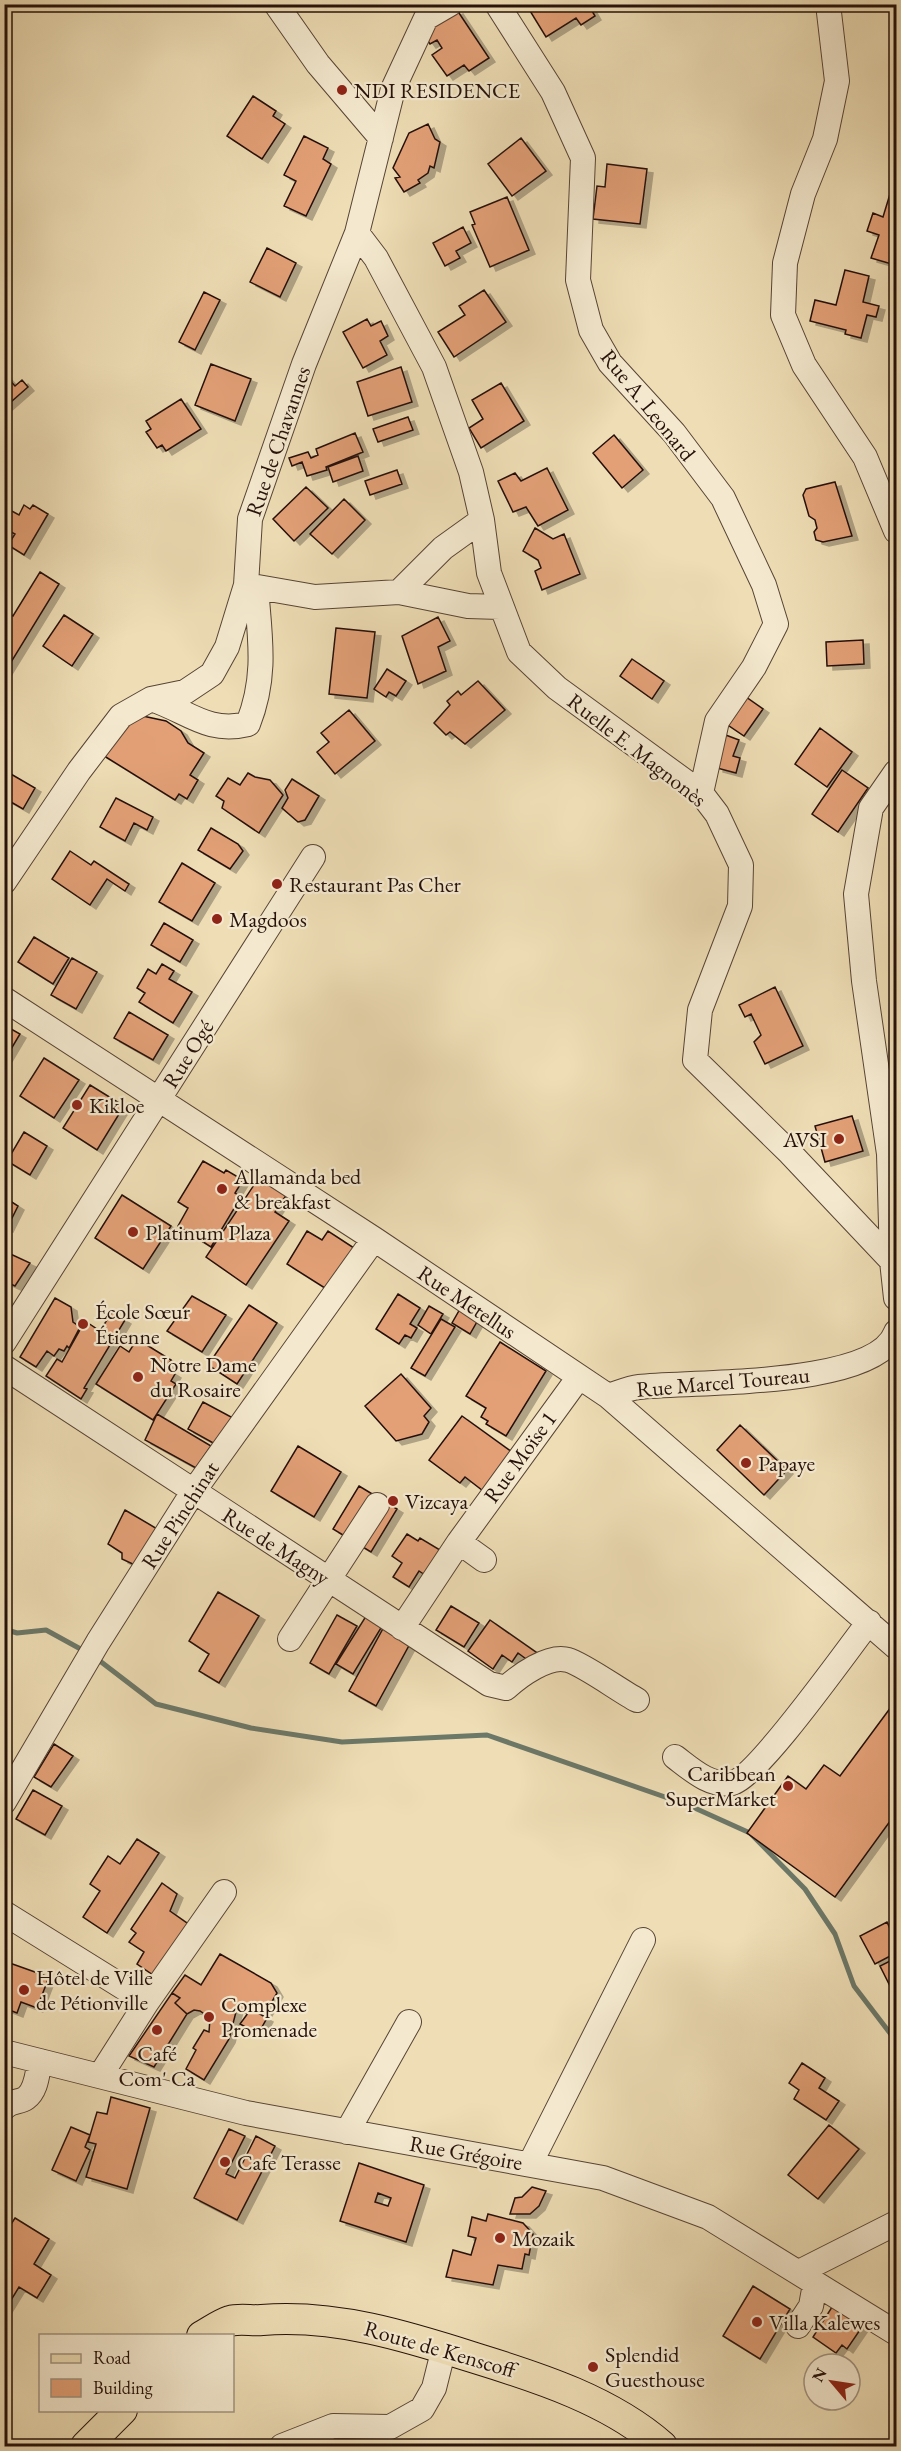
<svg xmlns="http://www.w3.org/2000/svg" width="901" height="2451" font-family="'EB Garamond',serif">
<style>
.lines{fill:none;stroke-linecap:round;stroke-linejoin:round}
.stream{stroke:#6c7868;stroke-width:5}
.building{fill:#e3a077;stroke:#25110a;stroke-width:1.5;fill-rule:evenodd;filter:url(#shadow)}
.minor-casing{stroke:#574435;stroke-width:26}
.major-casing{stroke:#25110a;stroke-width:32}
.minor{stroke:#f4e9cf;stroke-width:24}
.major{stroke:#eeddb5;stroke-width:30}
.poi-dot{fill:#8f2418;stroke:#f4e9cf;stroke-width:2}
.labels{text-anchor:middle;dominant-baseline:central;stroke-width:4.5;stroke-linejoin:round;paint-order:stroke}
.poi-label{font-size:22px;fill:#25110a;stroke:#f4e9cf;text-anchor:start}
.street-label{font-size:22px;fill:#25110a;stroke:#f4e9cf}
</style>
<defs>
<filter id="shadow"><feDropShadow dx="6" dy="4" stdDeviation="0" flood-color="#0004"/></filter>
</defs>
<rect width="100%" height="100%" fill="#eeddb5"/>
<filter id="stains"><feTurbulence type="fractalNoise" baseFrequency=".00333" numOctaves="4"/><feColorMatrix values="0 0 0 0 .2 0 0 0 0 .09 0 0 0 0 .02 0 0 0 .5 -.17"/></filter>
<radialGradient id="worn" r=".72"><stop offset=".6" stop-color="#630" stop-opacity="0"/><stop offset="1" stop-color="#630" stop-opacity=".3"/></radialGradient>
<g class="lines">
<path class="stream" d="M4,1629l13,4 29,-3 40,22
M96,1658l60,46 95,24 91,14 145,-7 201,70 62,28 55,56 30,45 19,52 42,55"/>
</g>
<path class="building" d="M530,4h58l7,12 -14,9 -5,-7 -30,19 -19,-31z
M457,10l32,48 -20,13 -5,-6 -17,11 -15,-21 10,-7 -5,-8 -7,4 -10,-14z
M253,96l23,15 -3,5 12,8 -23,35 -35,-23z
M428,124l7,15 5,3 -6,26 -4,-2 -2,7 -10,7 2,3 -16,9 -9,-14 5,-1 -7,-9 16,-35z
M304,136l24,12 -5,11 8,5 -25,52 -22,-10 12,-25 -12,-6z
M521,138l25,33 -34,25 -24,-32z
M607,164l40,5 -7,55 -47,-5 4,-33 8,1z
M890,194l6,2 -1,69 -24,-7 8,-23 -12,-4 6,-18 10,4z
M507,197l22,53 -39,17 -18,-42 3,-1 -5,-12z
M463,227l8,16 -15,8 4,7 -15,8 -12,-23z
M267,248l29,15 -16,34 -30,-15z
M845,270l24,6 -6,26 16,4 -3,11 -9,-2 -6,23 -16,-4 1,-4 -36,-9 5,-21 21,5z
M484,290l22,32 -52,35 -16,-25 27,-17 -6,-9z
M204,292l16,8 -25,50 -16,-8z
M367,319l4,7 10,-5 7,15 -8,5 7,14 -24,13 -20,-36z
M211,364l40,15 -16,42 -40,-16z
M401,367l11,35 -44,14 -11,-34z
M4,374l11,12 7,-6 6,7 -24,21z
M501,383l23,38 -43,27 -12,-20 14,-9 -11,-19z
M181,399l20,30 -35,22 -4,-6 -5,3 -11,-16 5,-3 -5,-8z
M408,417l5,13 -35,12 -5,-13z
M355,433l8,19 -37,15 1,3 -20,6 -5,-14 -10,4 -3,-8 19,-6 3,6 7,-3 -2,-6z
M614,435l29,35 -21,18 -29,-35z
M358,456l5,15 -30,11 -5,-15z
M547,468l21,42 -30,16 -12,-19 -13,5 -15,-31 17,-8 6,8z
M397,470l5,14 -32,11 -5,-14z
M835,482l17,54 -29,6 -7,-2 -2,-8 3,-4 -2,-8 -6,-4 -6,-21 3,-6z
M306,487l22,21 -34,33 -21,-22z
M344,499l21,21 -33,34 -22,-20z
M24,505l6,4 3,-4 15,9 -24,41 -16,-10 7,-11 -11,-6v-9l6,-9 9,5z
M535,528l18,11 11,-5 16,40 -38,16 -7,-19 6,-3 -3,-8 -15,-9z
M40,572l19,12 -54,88 -1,-61 9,5z
M64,615l29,19 -21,32 -29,-20z
M438,617l12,24 -12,6 8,24 -28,13 -16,-48z
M336,628l39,4 -8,66 -38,-4z
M863,640l1,24 -37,2 -1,-24z
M632,659l32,22 -12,18 -32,-23z
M387,669l19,12 -10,15 -7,-4 -3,5 -12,-8z
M478,681l27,29 -40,34 -15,-12 -4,3 -12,-12 16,-18 -3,-4 11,-10 3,4z
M736,690l27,19 -19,27 -28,-19z
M349,710l26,31 -40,33 -18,-22 12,-10 -8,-9z
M138,715l28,6 15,10 7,12 16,10 -14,22 8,5 -11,19 -8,-5 -4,6 -74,-46z
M820,728l32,24 -25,35 -32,-23z
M723,734l16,6 -6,16 7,2 -4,15 -19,-5z
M4,770l31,18 -12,21 -19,-11z
M842,770l26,18 -30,44 -26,-18z
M248,773l7,4 15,3 13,15 -24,38 -37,-25 2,-7 -8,-5 12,-18 12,7z
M292,779l27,17 -14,24 -7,2 -16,-14 6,-10 -3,-8z
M116,798l37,19 -6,13 -13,-7 -9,18 -25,-14z
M211,828l27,16 5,7 -13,18 -32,-19z
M70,851l21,14 3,-4 35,23 -4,7 -18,-12 -17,26 -38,-26z
M182,863l33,20 -23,38 -33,-19z
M164,923l29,17 -13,22 -29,-17z
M34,937l35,21 -16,26 -35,-22z
M72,958l25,14 -21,37 -25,-14z
M162,964l12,7 -5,8 23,13 -19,31 -34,-21 6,-9 -8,-5 11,-19 8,5z
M775,987l28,59 -38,18 -11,-22 7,-7 -10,-21 -6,3 -6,-12z
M129,1012l39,23 -15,25 -39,-22z
M4,1025l16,9 -16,27z
M44,1058l35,22 -25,38 -34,-22z
M90,1085l34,21 -27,44 -34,-22z
M852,1116l11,35 -38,11 -10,-36z
M24,1132l23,14 -17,29 -23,-14z
M203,1161l21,12 2,-3 17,10 -8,13 6,4 -30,50 -33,-21 10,-18 -10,-6z
M260,1176l27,18 -12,18 14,9 -43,64 -40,-28z
M122,1195l49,31 -28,43 -48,-31z
M4,1197l14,9 -11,22 -3,-1z
M307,1231l15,9 6,-9 26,17 -26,42 -41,-26z
M4,1251l26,12 -15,23 -11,-5z
M398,1294l22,14 -10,16 7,4 -6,10 -6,-3 -6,9 -23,-15z
M192,1296l34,19 -24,37 -35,-21z
M55,1298l16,9 2,15 7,5 -11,21 -2,-2 -3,5 -5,-2 -5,7 -7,-5 -11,16 -16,-10z
M249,1305l28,18 -40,61 -29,-19z
M429,1306l14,8 -12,20 -13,-9z
M460,1309l18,11 -8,14 -18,-11z
M112,1312l13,8 -41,68 3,1 -6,10 -35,-23 11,-17 5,3 23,-41 15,10z
M441,1319l14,8 -30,49 -14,-8z
M137,1339l34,21 -5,8 9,6 -4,7 5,3 -23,36 -57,-36 24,-38 9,6z
M500,1342l46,29 -40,65 -20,-12 2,-3 -7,-4 5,-9 -20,-12z
M401,1374l30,34 -7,8 5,6 -7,12 -26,7 -31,-35z
M203,1402l30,16 -18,26 -27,-15z
M157,1414l54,32 -15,22 -51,-28z
M462,1416l54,39 -29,39 -22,-17 -5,6 -31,-23z
M740,1425l47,45 -23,25 -47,-45z
M298,1446l43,26 -27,45 -43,-26z
M359,1486l38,23 -26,43 -38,-23z
M125,1510l34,20 -22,36 -15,-7v-6l-14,-9z
M407,1534l11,7 2,-3 20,12 -12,27 -9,-6 -10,16 -16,-10 9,-14 -10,-7z
M218,1592l41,24 -40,67 -20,-12 10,-17 -20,-13z
M451,1606l28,17 -15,24 -28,-17z
M368,1613l16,10 -31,51 -17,-10z
M337,1615l20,11 -28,48 -19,-11z
M490,1620l50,35 -7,9 -15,-11 -6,9 -10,-7 -9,14 -25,-18z
M385,1625l27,15 -36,66 -27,-15z
M894,1703l2,2v108l-61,84 -88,-64 41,-57 18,13 18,-24 16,11z
M54,1744l19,12 -22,31 -17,-10z
M33,1790l29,16 -17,29 -29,-16z
M137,1839l22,14 -52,80 -24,-16 17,-26 -10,-7 18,-28 12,8z
M162,1883l15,11 -7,17 24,17 -35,51 -22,-15 7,-12 -15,-10 7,-9 -5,-4z
M887,1922l9,20v11l-21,11 -15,-28z
M220,1954l51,29 6,10 -11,19 -12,-7 -7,8 -10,-5 -8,31 -25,41 -18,-11 10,-19 -3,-2 11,-18 5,2 1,-14 -10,-7 -6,-1 -7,4 -12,-11 5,-5 -8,-5 13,-18 16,10z
M896,1958v37l-1,1 -15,-30z
M4,1961l45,16 -12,31 -16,-6 -4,11 -13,-5z
M172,1993l8,5 -5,5 12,11 -33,53 -25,-11z
M251,2009l16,9 -9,16 -18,-10z
M802,2063l23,15 -6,10 20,13 -13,19 -32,-21 5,-9 -10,-7z
M111,2097l39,11 -23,81 -41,-12 10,-33 -8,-2 9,-30 10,2z
M829,2125l30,24 -41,50 -30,-24z
M71,2127l19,8 -5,12 5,3 -14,31 -24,-11z
M229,2129l16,7 -19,38 9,4 21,-42 19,10 -38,74 -43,-22z
M359,2163l65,22 -18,57 -66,-21zM378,2193l13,5 -3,8 -13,-4z
M532,2187l14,4 -7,15 -9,8h-20l5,-16 7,-1z
M488,2214l35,9 10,11 -4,21 -4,-1 -3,15 -24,-4 -5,20 -47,-8 7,-27 18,5 5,-17 -8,-2 4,-19 14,4z
M15,2218l34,21 -15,25 17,11 -14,23 -18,-11 -14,23 -1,-75z
M753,2286l37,23 -30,50 -37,-23z
M832,2307l30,20 -15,22 -5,-4 -6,8 -23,-16z"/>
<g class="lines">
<defs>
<path id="minor" d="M276,4l42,60 63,74
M497,4l56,88 30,66 -5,122 13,50 19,33 64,70 49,65 41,87 12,39 -22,43 -37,54 -16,72
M828,4l9,77 -12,58 -22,55 -18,69 -2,52 21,50 61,92 31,74
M357,233l19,25 58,109 37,105 11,48 7,53 30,79 38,36 144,105 16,21 24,51 -1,41 -40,104 -5,50 95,93 102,108
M246,585l69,12 84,-5 69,14 32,1
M399,592l44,-44 39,-28
M151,699c37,12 56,35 97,25 19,-48 12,-86 8,-136
M896,772l-25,36 -15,86 8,87 25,173 3,107 4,37
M4,882l75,-111 42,-55 30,-17 34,-7 27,-18 15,-27 19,-62 4,-66 54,-155 53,-131 36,-144 33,-71 24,-14
M4,999l370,240 234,157 288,251
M4,1342l309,-485
M4,1367l485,317 17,4c13,-12 43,-34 62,-28 15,4 52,31 69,40
M608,1396c10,-3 21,-8 31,-9 52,-6 237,1 257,-55
M459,1542l25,18
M402,1628l57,-86 120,-165
M290,1639l87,-134
M675,1757c16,12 35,30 57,26 26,-6 115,-133 137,-161
M4,1802l94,-160 95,-150 181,-253
M4,1913l143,89
M4,2052l242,61 357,65 105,39 188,116
M100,2076l47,-74 77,-110
M4,2108c7,-8 15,-5 22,-10 11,-8 11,-25 14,-37
M347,2132l62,-110
M530,2164l113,-224
M799,2272l97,-49
M798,2326l13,-20 4,-22
M282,2446l51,-20 57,1 32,-18 12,-21 10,-40"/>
<path id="major" d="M202,2336c9,-5 19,-12 28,-15 10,-3 22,0 32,-1 73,-6 144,16 213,38 65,20 136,43 187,88
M86,2446l36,-36"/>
</defs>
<use href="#minor" class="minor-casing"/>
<use href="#major" class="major-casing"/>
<use href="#minor" class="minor"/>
<use href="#major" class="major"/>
</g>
<g class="poi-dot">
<circle cx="342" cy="90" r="6"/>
<circle cx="277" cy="884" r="6"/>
<circle cx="217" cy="919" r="6"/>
<circle cx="77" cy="1105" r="6"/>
<circle cx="839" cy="1139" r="6"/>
<circle cx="222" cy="1189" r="6"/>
<circle cx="133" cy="1232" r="6"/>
<circle cx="83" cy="1324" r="6"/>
<circle cx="138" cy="1377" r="6"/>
<circle cx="746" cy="1463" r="6"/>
<circle cx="393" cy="1501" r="6"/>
<circle cx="788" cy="1786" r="6"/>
<circle cx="24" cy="1990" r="6"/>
<circle cx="209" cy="2017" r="6"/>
<circle cx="157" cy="2030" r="6"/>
<circle cx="225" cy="2162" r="6"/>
<circle cx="500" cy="2238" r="6"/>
<circle cx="757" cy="2322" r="6"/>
<circle cx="593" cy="2367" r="6"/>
</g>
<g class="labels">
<g class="poi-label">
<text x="354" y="90">NDI RESIDENCE</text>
<text x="289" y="884">Restaurant Pas Cher</text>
<text x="229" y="919">Magdoos</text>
<text x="89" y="1105">Kikloe</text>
<text x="827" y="1139" text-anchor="end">AVSI</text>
<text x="234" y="1176">Allamanda bed<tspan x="234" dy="25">&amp; breakfast</tspan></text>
<text x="145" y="1232">Platinum Plaza</text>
<text x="95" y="1311">École Sœur<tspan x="95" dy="25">Étienne</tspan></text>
<text x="150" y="1364">Notre Dame<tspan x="150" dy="25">du Rosaire</tspan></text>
<text x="758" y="1463">Papaye</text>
<text x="405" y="1501">Vizcaya</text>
<text x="776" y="1773" text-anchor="end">Caribbean<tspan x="776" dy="25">SuperMarket</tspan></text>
<text x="36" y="1977">Hôtel de Ville<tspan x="36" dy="25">de Pétionville</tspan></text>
<text x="221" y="2004">Complexe<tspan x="221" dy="25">Promenade</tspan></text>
<text x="157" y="2053" text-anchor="middle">Café<tspan x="157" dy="25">Com' Ca</tspan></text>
<text x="237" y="2162">Cafe Terasse</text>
<text x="512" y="2238">Mozaik</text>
<text x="769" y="2322">Villa Kalewes</text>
<text x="605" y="2354">Splendid<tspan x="605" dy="25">Guesthouse</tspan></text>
</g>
<g class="street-label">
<text transform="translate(648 405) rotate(51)">Rue A. Leonard</text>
<text transform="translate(278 441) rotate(-71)">Rue de Chavannes</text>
<text transform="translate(637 750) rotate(38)">Ruelle E. Magnonès</text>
<text transform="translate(188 1054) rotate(-58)">Rue Ogé</text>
<text transform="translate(467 1302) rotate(34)">Rue Metellus</text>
<text transform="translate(723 1382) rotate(-5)">Rue Marcel Toureau</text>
<text transform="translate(520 1457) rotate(-54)">Rue Moïse 1</text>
<text transform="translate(180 1515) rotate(-57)">Rue Pinchinat</text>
<text transform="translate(276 1546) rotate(33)">Rue de Magny</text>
<text transform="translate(466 2153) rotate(10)">Rue Grégoire</text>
<text transform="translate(440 2349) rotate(16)">Route de Kenscoff</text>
</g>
</g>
<rect width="901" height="2451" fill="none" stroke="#eeddb5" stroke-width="24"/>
<rect x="6" y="6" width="889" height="2439" fill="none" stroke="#25110a" stroke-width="3"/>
<rect x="12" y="12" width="877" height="2427" fill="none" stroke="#25110a" stroke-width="1.5"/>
<rect x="39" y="2334" width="195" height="78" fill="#f4e9cf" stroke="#a19380" stroke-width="1.5"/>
<rect x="51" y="2354" width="30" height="9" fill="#eeddb5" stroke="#a19380" stroke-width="1.5"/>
<text x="93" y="2364" font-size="18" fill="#25110a">Road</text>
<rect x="51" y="2379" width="30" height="18" fill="#e3a077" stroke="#a19380" stroke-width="1.5"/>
<text x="93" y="2394" font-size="18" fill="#25110a">Building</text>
<g transform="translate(832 2382) rotate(299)"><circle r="28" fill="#f4e9cf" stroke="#a19380" stroke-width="1.5"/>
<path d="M0-4.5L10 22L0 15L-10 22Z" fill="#8f2418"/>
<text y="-9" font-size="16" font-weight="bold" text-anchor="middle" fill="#25110a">N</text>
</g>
<rect width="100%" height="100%" filter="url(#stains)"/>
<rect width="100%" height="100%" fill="url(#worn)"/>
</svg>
